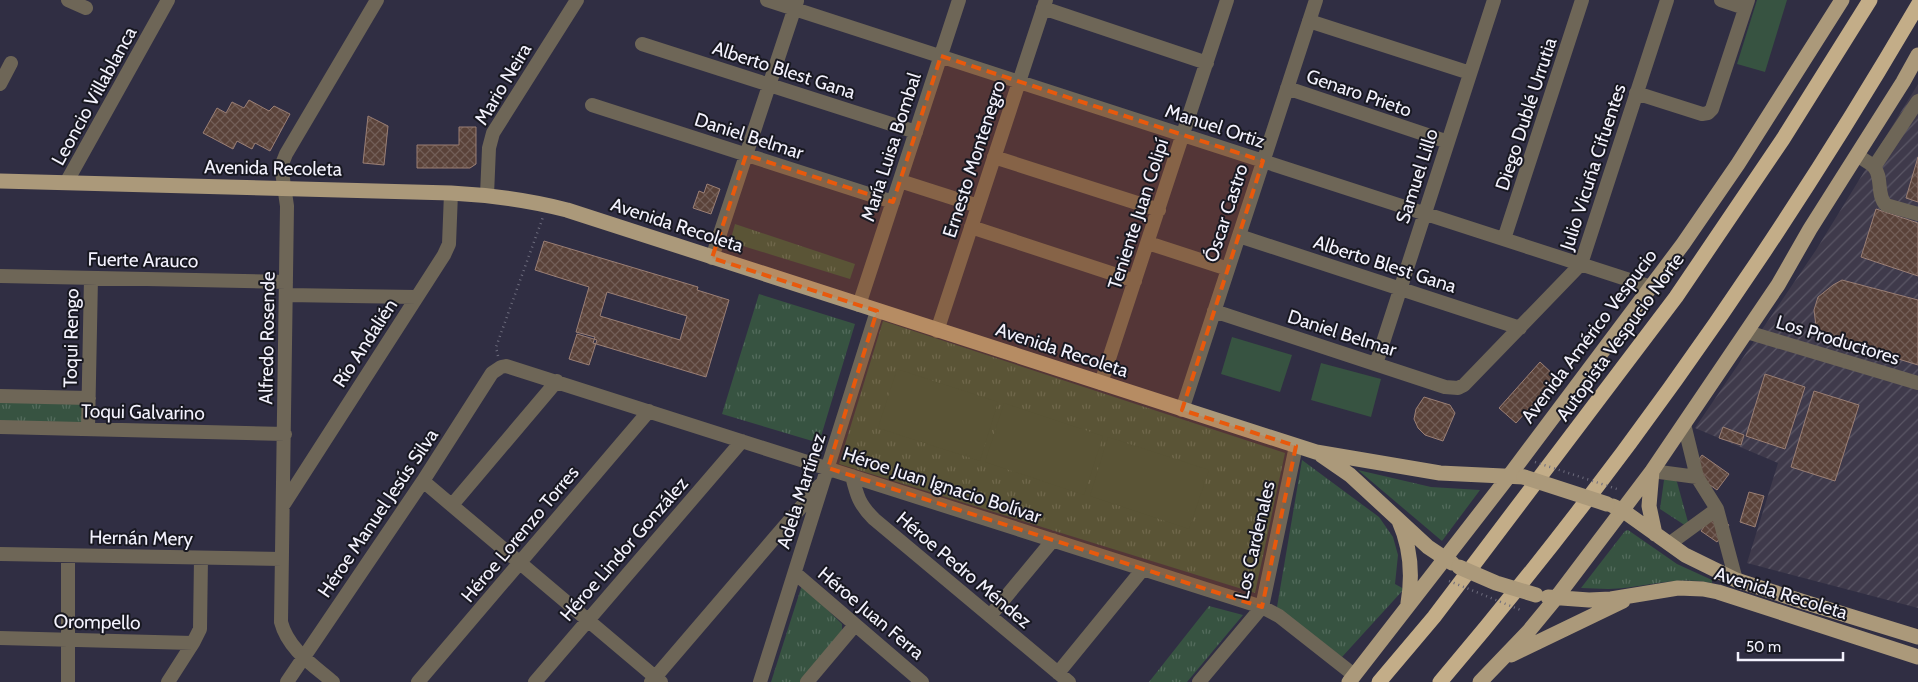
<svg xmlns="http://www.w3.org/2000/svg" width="1918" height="682" font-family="Cabin,sans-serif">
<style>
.industrial{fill:url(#industrial-furrows)}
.grass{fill:url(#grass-tufts)}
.pitch{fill:#375341}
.building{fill:url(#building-cross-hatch);stroke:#9a7f75;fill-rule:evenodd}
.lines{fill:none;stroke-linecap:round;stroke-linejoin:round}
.path{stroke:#6d6c7d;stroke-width:2.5;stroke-dasharray:1 4;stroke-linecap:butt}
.minor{stroke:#6e6657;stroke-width:14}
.major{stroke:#ab997a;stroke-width:15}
.highway{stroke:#c3ad88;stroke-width:15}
.path-bridge{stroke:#6d6c7d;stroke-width:2.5;stroke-dasharray:1 4;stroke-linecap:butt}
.major-bridge{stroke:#ab997a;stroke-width:15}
.marked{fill:#e8590c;fill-opacity:0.2;stroke:#e8590c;stroke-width:4;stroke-dasharray:10 6;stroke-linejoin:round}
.labels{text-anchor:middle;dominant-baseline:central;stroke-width:4;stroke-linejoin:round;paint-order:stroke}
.street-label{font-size:19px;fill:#f3f2fd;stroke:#181821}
</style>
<defs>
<pattern id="industrial-furrows" width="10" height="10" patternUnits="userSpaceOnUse" patternTransform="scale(1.25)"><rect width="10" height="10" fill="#3f3a4b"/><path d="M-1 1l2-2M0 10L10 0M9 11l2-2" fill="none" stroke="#5b5766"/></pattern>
<pattern id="grass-tufts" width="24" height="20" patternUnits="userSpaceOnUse" patternTransform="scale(1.25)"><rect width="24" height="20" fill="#375341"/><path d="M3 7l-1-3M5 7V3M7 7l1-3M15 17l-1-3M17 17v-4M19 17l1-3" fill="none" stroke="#546c5d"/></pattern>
<pattern id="building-cross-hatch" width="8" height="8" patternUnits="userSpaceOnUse" patternTransform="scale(1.25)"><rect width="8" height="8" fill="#5a4239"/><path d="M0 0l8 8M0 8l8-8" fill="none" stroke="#725e57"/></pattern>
</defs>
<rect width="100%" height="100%" fill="#302e43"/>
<path class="industrial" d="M1918,84v524l-171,-45 31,-100 -83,-35 121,-178z"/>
<path class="grass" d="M735,224l120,40 -5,15 -120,-37z
M759,294l96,30 -36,119 -97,-29z
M883,321l402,132 -30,140 -416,-129z
M0,401l79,1 6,5v17l-85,-2z
M1302,460l77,57 14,20 5,18 -3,29 9,5 -62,68 -65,-50z
M1358,470l73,17 49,3 -38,51z
M1673,478l4,4 11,40 -2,4 -26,-17 4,-29z
M1628,530l49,34 35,16v3c-36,-8 -68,5 -104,6 -9,0 -18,-1 -27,-1l44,-57z
M802,585l40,39v8l-42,50h-29z
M1209,606l34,9 -56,67h-38z"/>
<path class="pitch" d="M1757,0h30l-22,72 -28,-8z
M1232,337l60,18 -12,37 -59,-18z
M1321,363l60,16 -10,38 -60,-17z
M897,369l101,33 -18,59 -102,-33z
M1004,403l99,33 -19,59 -99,-33z
M1108,437l101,33 -20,59 -99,-33z"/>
<path class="building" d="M249,100l20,11 5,-5 16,8 -20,37 -15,-8 -3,6 -15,-8 -4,8 -30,-16 14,-25 9,5 6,-11 12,6z
M368,116l20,10 -4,39 -21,-2z
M459,127h17v37l-6,4h-53v-23h42z
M1918,157v45l-12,-4z
M707,184l13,5 -9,25 -18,-6 6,-17 5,2z
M1876,209l42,14v53l-57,-19z
M544,241l154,46 -1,3 32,10 -23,77 -113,-34 2,-6 -19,-5 13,-45 -54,-17zM607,292l80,24 -7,24 -80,-24z
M1842,280l76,20v65l-101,-31 -3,-24 4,-13 15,-12z
M577,334l20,6 -8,25 -20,-6z
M1540,362l17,16 -41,45 -17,-15z
M1765,374l40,13 -20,62 -39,-13z
M1814,391l45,14 -24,76 -44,-14z
M1424,397l26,8 5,8 -12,28 -18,-6 -7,-7 -4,-9 2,-10z
M1723,427l21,8 -3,10 -22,-7z
M1702,455l27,19 -12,16 -27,-19z
M1749,492l15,4 -9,31 -15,-5z
M1714,513l15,12 -12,17 -16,-11z"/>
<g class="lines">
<path class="path" d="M498,356l-2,-9 47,-130"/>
<path class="minor" d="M68,0l18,8
M767,0l884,287
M1721,0l24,8
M1043,8l164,55
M1309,21l161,52
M642,44l274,88
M0,84l11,-21
M1287,88l161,54
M1636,93l66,21 6,-1 4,-4 36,-109
M592,105l301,97
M1857,155c5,4 12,7 17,12 9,10 2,28 12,38l32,9
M994,157l165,53
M1874,167l44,-66
M900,181l78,25
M66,183l102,-183
M487,195l2,-47 4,-15 84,-133
M971,227l164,54
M1239,236l281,92
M1504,239l78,-239
M1148,243l80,26
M712,258l85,-257
M0,276l286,6
M286,295l130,2
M859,305l100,-305
M1214,311l231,76 13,1 6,-3 117,-121 86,-264
M937,331l109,-331
M1747,332l171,51
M1376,364l118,-364
M1101,383l126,-383
M0,396l89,2
M1182,410l134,-410
M1684,424l13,53 20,32 19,71
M0,427l285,7
M88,429l3,-151
M1652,471l45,6
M852,476c5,20 7,28 22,43l195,163
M423,481l238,201
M284,504l160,-249 5,-11 2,-51
M452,505l105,-124
M1669,544l48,-35
M0,554l282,5
M795,573l127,109
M990,616l63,-76
M0,638l193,5
M1058,673l85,-104
M68,682v-126
M168,682l25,-39 7,-14 1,-71
M287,682l136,-201 69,-108 9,-6 5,-1 756,241 17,9 75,59
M333,682c-20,-17 -45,-33 -52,-60l6,-416 -5,-34v-8l4,-10 91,-154
M418,682l231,-271
M535,682l207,-241
M651,682l169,-197
M760,682l117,-371
M807,682l48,-57
M1199,682l63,-75 34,-161"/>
<path class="major" d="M0,181l451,12c39,2 77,7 116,17l749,242 124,21 84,4
M1321,455l29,20 78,72 24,16
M1652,471l-3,35 6,28
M1613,506l9,4 63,45 51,25 68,22 114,35
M1399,521c12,27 14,53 9,82
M1548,597l41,3 22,-1 67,-11 25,1 15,3 200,65
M1511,655l112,-54
M1349,682l160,-206 174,-232 55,-80 104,-164
M1480,682l48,-50 28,-34 96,-127 126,-186 32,-56 93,-147 15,-27"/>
<path class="highway" d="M1379,682l55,-65 242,-320 107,-158 87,-139
M1440,682c179,-210 339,-439 478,-677"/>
<path class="path-bridge" d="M1535,462l82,27
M1449,581l74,30"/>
<path class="major-bridge" d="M1524,477l83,27
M1459,567l37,16 40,12"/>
</g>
<path class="marked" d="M941,56l322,105 -81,249 114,36 -34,161 -434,-139 49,-157 -165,-53 34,-103 147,47z"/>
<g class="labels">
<g class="street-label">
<text transform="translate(784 70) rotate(18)">Alberto Blest Gana</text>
<text transform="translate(503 84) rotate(-59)">Mario Neira</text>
<text transform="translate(1359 93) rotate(19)">Genaro Prieto</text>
<text transform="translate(94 96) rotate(-61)">Leoncio Villablanca</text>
<text transform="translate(1526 114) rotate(-72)">Diego Dublé Urrutia</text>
<text transform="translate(1215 126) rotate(18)">Manuel Ortiz</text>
<text transform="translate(749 136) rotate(18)">Daniel Belmar</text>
<text transform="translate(891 147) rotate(-72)">María Luisa Bombal</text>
<text transform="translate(974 159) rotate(-72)">Ernesto Montenegro</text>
<text transform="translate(1593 167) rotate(-72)">Julio Vicuña Cifuentes</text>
<text transform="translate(273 168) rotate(1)">Avenida Recoleta</text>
<text transform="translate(1417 176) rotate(-72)">Samuel Lillo</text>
<text transform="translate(1226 213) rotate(-72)">Óscar Castro</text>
<text transform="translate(1138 214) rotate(-72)">Teniente Juan Colipí</text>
<text transform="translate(677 225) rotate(18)">Avenida Recoleta</text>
<text transform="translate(143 260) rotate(1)">Fuerte Arauco</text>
<text transform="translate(1385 264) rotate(18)">Alberto Blest Gana</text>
<text transform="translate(1342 333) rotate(18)">Daniel Belmar</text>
<text transform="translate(1589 336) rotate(-53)">Avenida Américo Vespucio</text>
<text transform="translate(1620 337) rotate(-54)">Autopista Vespucio Norte</text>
<text transform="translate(71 338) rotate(-89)">Toqui Rengo</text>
<text transform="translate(267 338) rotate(-89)">Alfredo Rosende</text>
<text transform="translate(1838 340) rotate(17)">Los Productores</text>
<text transform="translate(365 343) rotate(-57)">Río Andalién</text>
<text transform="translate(1062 350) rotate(18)">Avenida Recoleta</text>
<text transform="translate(143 412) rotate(1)">Toqui Galvarino</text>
<text transform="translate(942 485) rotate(18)">Héroe Juan Ignacio Bolívar</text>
<text transform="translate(801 491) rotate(-72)">Adela Martínez</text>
<text transform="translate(378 513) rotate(-56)">Héroe Manuel Jesús Silva</text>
<text transform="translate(520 534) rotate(-50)">Héroe Lorenzo Torres</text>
<text transform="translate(141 538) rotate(1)">Hernán Mery</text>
<text transform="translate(1255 540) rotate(-77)">Los Cardenales</text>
<text transform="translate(624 549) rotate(-49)">Héroe Lindor González</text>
<text transform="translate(964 570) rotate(40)">Héroe Pedro Méndez</text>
<text transform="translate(1781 593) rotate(17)">Avenida Recoleta</text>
<text transform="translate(871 613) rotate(40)">Héroe Juan Ferra</text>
<text transform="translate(97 622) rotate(1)">Orompello</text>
</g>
</g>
<path d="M1738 652v8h105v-8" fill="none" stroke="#f3f2fd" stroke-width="2.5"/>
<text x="1746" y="652" font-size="15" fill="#f3f2fd" stroke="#181821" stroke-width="4" paint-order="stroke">50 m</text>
</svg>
